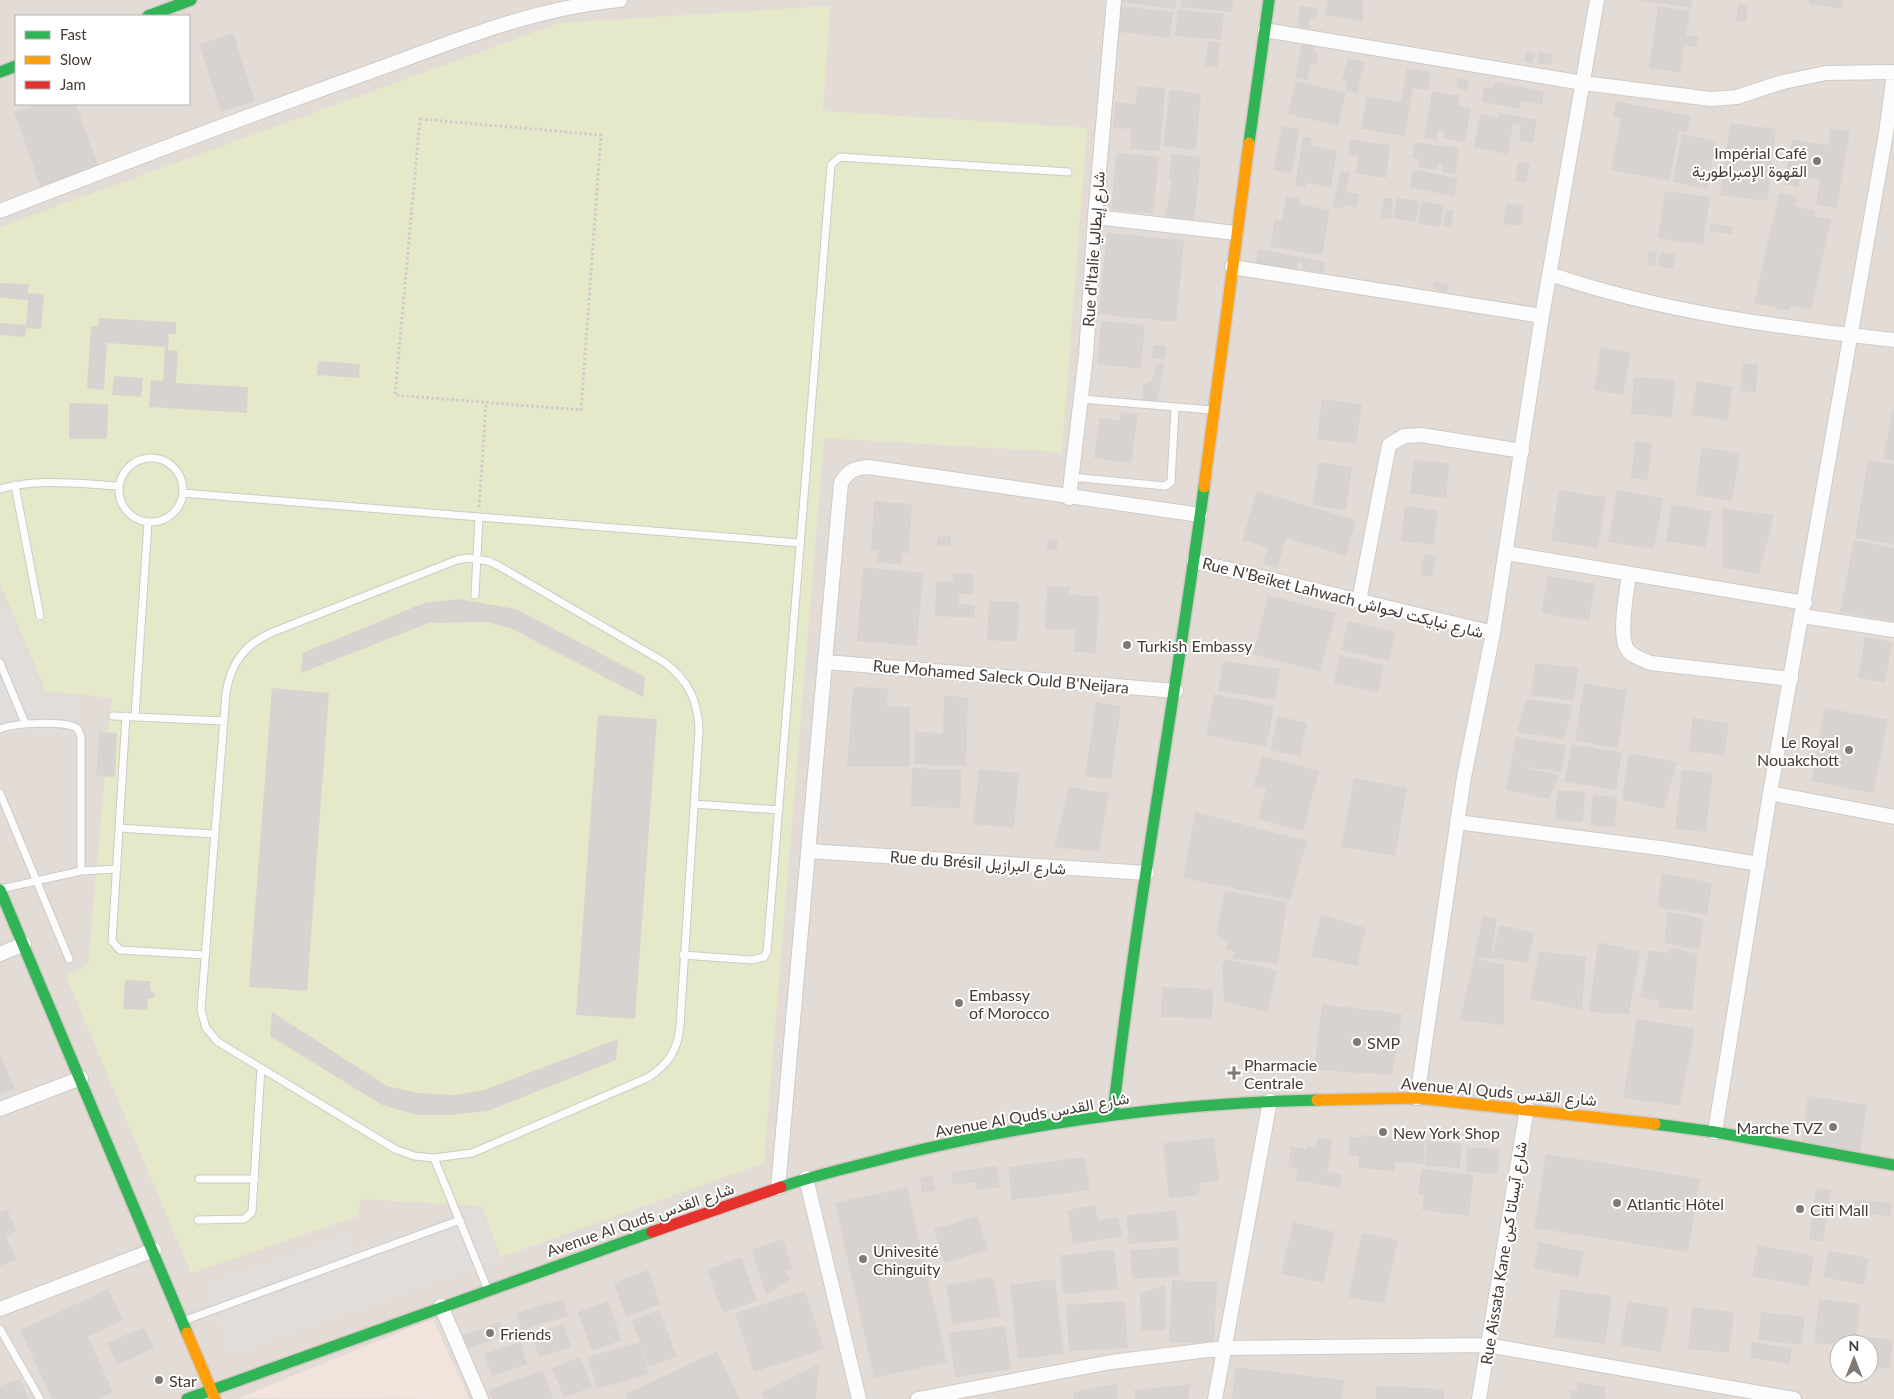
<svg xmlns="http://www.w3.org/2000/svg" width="1894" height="1399" font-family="Lato,Vazirmatn,sans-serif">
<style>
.residential{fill:#e3dcd6;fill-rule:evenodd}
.commercial{fill:#f2e3dc}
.green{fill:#e6e9c9}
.parking{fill:#e1ddda}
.building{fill:#d8d3d0}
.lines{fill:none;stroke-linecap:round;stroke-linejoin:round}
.lane-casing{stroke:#cecac7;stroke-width:9}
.street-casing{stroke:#cecac7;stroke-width:16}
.fast-casing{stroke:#d1c8c1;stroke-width:14}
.slow-casing{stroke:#d1c8c1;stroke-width:14}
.jam-casing{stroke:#d1c8c1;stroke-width:14}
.path{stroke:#d0cbca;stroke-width:3;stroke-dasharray:2.5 2.5;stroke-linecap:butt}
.lane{stroke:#fdfcfc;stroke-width:7}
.street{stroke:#fdfcfc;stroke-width:14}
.fast{stroke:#30b455;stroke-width:11}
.slow{stroke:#ff9f0a;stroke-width:11}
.jam{stroke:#e5322d;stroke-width:11}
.poi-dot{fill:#817974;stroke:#fff;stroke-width:2}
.labels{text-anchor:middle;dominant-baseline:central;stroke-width:4;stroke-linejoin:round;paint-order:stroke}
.poi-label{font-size:16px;fill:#453b35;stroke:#fff;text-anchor:start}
.street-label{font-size:16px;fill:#453b35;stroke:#fff}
</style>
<rect width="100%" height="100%" fill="#f0ece9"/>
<path class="residential" d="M0,0h1894v1399h-1894zM16,16h173v88h-173zM1839,1344h30v30h-30z"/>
<path class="commercial" d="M433,1319l36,80 -231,-1z"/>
<path class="green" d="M830,6l-7,105 264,17 -25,324 -238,-14 -60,725 -263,94 -19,-51 -122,-7 -2,17 -167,57 -125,-297 22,-11 17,-188 -9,-1 3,-44h9l4,-34 -66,-7 -46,-108v-356l560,-204z"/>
<path class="parking" d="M0,605l43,96 37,1 -2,33 -65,-3 -13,5z
M480,1210l18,49 -267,94 -23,-67 138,-52 7,16z"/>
<path class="building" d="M1122,0h54l-1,9 -54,-7z
M1181,0h52l-1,12 -52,-5z
M1328,0h35v22l-38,-7z
M1639,0h53l-1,8z
M1809,0h34l-2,9 -32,-5z
M1738,4l10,1 -2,17 -10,-1z
M1121,6l52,6 -3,26 -52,-6z
M1300,6l18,2 -2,11 -6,-1 -1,10 -12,-1z
M1658,6l32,5 -4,24 13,2 -2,10 -13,-2 -4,28 -31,-5z
M1178,10l46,4 -3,26 -46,-4z
M233,33l22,68 -34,11 -22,-68z
M1303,39l12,3 -2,10 6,2 -3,11 -5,-1 -4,16 -12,-3z
M1208,41l13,1 -4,26 -12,-2z
M1527,50l8,3 -3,10 -8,-2z
M1539,51l14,3 -2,11 -14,-2z
M1348,58l17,4 -8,32 -11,-3v-10l-4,-1z
M1407,68l24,4 -3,18 -15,-2 -8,48 -44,-7 6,-33 34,6z
M1458,78l11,2 -2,10 -11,-2z
M1296,81l50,12 -8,33 -50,-12z
M1494,82l50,9 -2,14 -21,-4 -1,8 -38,-7 2,-15 9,1z
M1137,86l28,2 -5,63 -30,-2 1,-20 -18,-1 2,-26 21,2z
M1170,90l31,4 -5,56 -33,-4z
M1432,91l28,5 -2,10 13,2 -6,34 -22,-4 1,-7 -6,-1 -1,11 -13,-3z
M1616,101l75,15 -4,16 -8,-1 -10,50 -58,-11 10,-51 -8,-2z
M37,104h39l23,64 -58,20 -27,-76z
M1499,113l38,6 -4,24 -14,-3 2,-15 -8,-1 -5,30 -34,-6 6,-34 19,4z
M1730,123l46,6 -9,72 -47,-6z
M1282,126l18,3 -9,45 -18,-4z
M1831,128l19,3 -13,77 -21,-3 4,-25 -20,-4 -2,11 -14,-2 8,-46 36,6z
M1682,134l34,7 -9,48 -34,-7z
M1303,136l9,2 -2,8 27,5 -6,36 -25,-4 -1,5 -10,-2z
M1350,139l40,6 -4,33 -31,-4 3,-18 -10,-2z
M1415,142l44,6 -4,26 -13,-2 1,-9h-5l-1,7 -19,-3 1,-8 -7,-1z
M1116,153l43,4 -6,57 -42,-4z
M1171,154l30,3 -7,65 -29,-4 7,-37 -3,-2z
M1518,162l12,2 -4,19 -11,-2z
M1341,170l9,2 -4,20 13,2 -3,13 -12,-2v3l-11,-1z
M1413,170l45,8 -4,18 -44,-8z
M1665,191l45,6 -7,48 -45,-7z
M1779,193l18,4 -2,9 20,5 -1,5 17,4 -20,90 -20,-4 -1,5 -36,-8z
M1286,196l14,2 -1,6 31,6 -8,45 -52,-8 5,-27 7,1z
M1397,197l23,4 -4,21 -23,-4z
M1384,198h9l-2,21 -10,-1z
M1422,201l22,4 -4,23 -22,-5z
M1506,203l18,3 -3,20 -18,-2z
M1446,210l8,1 -3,17 -8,-2z
M1710,223l23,3 -1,8 -23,-3z
M1107,233l77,7 -8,82 -78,-8z
M1258,249l67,13 -2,11 -21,-4 1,-6 -5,-1 -1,9 -41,-7z
M1649,251l8,1 -2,14 -8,-2z
M1661,252l15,3 -3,14 -15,-3z
M1435,281l14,4 -3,8 -13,-4z
M0,283l29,1 -1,9 16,1 -3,35 -15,-1 -1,9 -25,-2v-12l26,2 2,-25 -28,-2z
M99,318l77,4v12h-7l-1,13v3l10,1 -2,32 72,4 -1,26 -98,-6 2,-27 12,1 2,-34 -58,-4 -3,47 -17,-2 4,-62h7z
M1101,321l44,4 -4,44 -44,-5z
M1153,345l13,1 -1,13 -13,-1z
M1601,347l30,5 -8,43 -29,-5z
M318,361l42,3 -1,14 -42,-3z
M1164,362l-7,42 -15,-1 1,-18 9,-5 5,-16z
M1743,363l15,2 -2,27 -16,-1z
M114,376l29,2 -2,19 -29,-2z
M1634,377l41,3 -3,37 -41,-3z
M1697,381l36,5 -6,35 -36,-6z
M1322,399l40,6 -6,39 -39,-5z
M69,403l39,1 -1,35h-38z
M1893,409h1v52l-11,-2z
M1121,412l17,2 -7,49 -37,-5 5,-40 21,3z
M1635,441l17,2 -4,37 -17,-2z
M1702,447l38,7 -8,47 -37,-6z
M1414,460l35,3 -3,35 -36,-4z
M1868,460l26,4v80l-39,-6z
M1319,462l33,5 -6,43 -34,-5z
M1559,490l47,7 -8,51 -47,-7z
M1617,490l46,8 -9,51 -46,-7z
M1257,491l99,29 -10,36 -60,-18 -9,31 -14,-5 5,-16 -26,-8z
M874,501l38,3 -3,49h-7l-1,11 -24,-1 1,-12h-7z
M1672,504l40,7 -7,37 -39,-7z
M1405,506l33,4 -4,35 -33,-4z
M1722,508l52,7 -15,59 -36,-6z
M950,536l1,10h-14v-9z
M1048,539l10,1 -2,11 -9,-2z
M1854,540l40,8v74l-54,-10z
M1424,554l12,2 -4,21 -12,-2z
M863,567l60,6 -6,73 -60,-5z
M953,573l21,1 -1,20h-14v10l16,1 -1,13 -39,-2 1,-35h17z
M1548,576l47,8 -6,37 -48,-8z
M1047,587h23l-1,8 30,1 -3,57 -22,-1 1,-22 -30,-1z
M1268,595l68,18 -16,59 -67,-18z
M458,599l58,10 129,68 -2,20 -133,-69 -24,-6 -57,1 -128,50 2,-20 121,-50z
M989,601l30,1 -2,40 -30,-2z
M1348,621l48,11 -7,29 -48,-11z
M1865,637l28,5 -8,41 -27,-5z
M1340,655l44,10 -6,28 -44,-10z
M1223,661l57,8 -5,31 -57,-9z
M1535,663l43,5 -4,33 -43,-6z
M1584,683l43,7 -9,58 -43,-7z
M853,687l35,1 -1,18 23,1v60h-63z
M272,688l57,5 -22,298 -58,-4z
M1214,694l60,12 -8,41 -60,-12z
M944,696l24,1 -2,69 -52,-2 1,-32 28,1z
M1526,699l47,6 -9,34 -47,-7z
M1096,702l25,4 -10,73 -26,-2z
M1825,708l63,11 -15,74 -62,-12z
M598,715l59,4 -22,300 -59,-4z
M1278,716l29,7 -7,34 -30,-7z
M1693,718l36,5 -5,33 -36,-5z
M99,732l18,1 -2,44 -19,-1z
M1516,737l50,8 -4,27 -44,-6 41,9 -10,24 -43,-9z
M1572,745l50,7 -6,38 -52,-8z
M1629,753l48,9 -13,47 -42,-9z
M1262,756l57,15 -16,60 -45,-12 8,-30 -12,-3z
M912,768l50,2 -2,38 -49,-1z
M979,769l40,4 -5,55 -41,-4z
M1682,770l31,3 -7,59 -31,-3z
M1354,778l53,10 -12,68 -54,-9z
M1069,787l40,6 -10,59 -45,-5z
M1557,790l28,2 -2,30 -28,-2z
M1593,795l24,2 -2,30 -25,-2z
M1195,812l112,29 -17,59 -107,-22z
M1662,873l50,10 -5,32 -50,-8z
M1225,891l62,11 -9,62 -47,-5 4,-7 -9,-3 2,-7 -12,-9z
M1668,912l36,7 -5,31 -35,-7z
M1321,914l45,14 -9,38 -46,-10z
M1483,916l14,2 -6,40h-17z
M1500,925l34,8 -6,30 -37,-5z
M1598,942l42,10 -11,62 -40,-2z
M1673,948l25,6 -6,56 -32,-2 -1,-7 -19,-4 9,-47 17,3z
M1539,951l47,6 -4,53 -52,-11z
M1474,958l30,7v60l-44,-5z
M1225,959l52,11 -9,42 -44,-10 -2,-37z
M125,980l25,1v9l5,4 -2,4 -5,1 -1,11 -24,-1z
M1162,987l51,2 -1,30 -51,-2z
M1322,1004l80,10 -10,61 -78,-5z
M272,1012l115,74 32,7 35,2 30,-5 134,-51 -2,21 -128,51 -37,4h-34l-35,-10 -112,-69z
M1637,1019l58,9 -15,78 -57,-8z
M0,1054l15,35 -15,5z
M1808,1096l59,9 -7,48 -59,-8z
M1361,1135l64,5 -1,24 -29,-2 -1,9 -36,-3 1,-12 -11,-1 2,-18 11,1z
M1317,1137l16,3 -6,32 15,2 -2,14 -44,-8 1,-12 -9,-1 3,-21 16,3v-4l9,1z
M1214,1138l5,43 -18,2 -3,12 -29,3 -6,-55z
M1427,1141l35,2 -2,25 -35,-2z
M1467,1147l32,2 -1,25 -32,-2z
M1546,1154l154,24 -12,74 -154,-24z
M1085,1157l5,33 -78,10 -4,-33z
M997,1166l3,21 -24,3 -1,-8 -22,3 -2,-13z
M1421,1169l53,6 -5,41 -47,-6 2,-15h-6z
M933,1176l2,15 -13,1 -2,-15z
M907,1187l40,175 -73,16 -39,-175z
M1816,1188l15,2 -8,52 -14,-2z
M1854,1199l38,4 -1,13 -39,-3z
M1095,1205l3,16 20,-4 4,19 -49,8 -6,-34z
M7,1209l9,22 -10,4 10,25 -16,6v-54z
M1176,1211l3,29 -50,4 -3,-29z
M977,1216l11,34 -44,13 -10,-34z
M1293,1222l42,10 -12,51 -42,-9z
M1362,1233l36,7 -14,64 -36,-7z
M783,1239l10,30 -8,2 5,8 -24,16 -14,-46z
M1539,1242l45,10 -6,26 -45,-10z
M1758,1245l56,11 -5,31 -57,-11z
M1178,1247l2,29 -48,3 -2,-29z
M1114,1250l4,39 -55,5 -3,-39z
M1829,1251l40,7 -5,27 -41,-8z
M741,1257l16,44 -34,12 -16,-43z
M648,1270l12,34 -34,13 -12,-34z
M993,1277l8,40 -48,8 -7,-40z
M1055,1279l9,75 -46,5 -8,-74z
M1172,1280l45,2 -3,62 -45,-2z
M1165,1285l1,45 -25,1 -1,-38z
M108,1289l15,31 -35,17 25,55 -15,7h-46l-32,-69z
M1561,1289l51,7 -7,48 -51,-7z
M805,1291l19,58 -70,23 -19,-59z
M563,1299l5,17 -46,14 -6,-17z
M1819,1299l41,5 -4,40 -17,1 -25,-2z
M608,1301l14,39 -30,11 -14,-39z
M1125,1301l3,47 -59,3 -3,-46z
M1628,1301l41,7 -8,44 -41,-7z
M1692,1307l42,5 -5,41 -41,-4z
M659,1310l18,47 -28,10 -9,-22 9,29 -52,15 -9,-32 52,-15 -9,-22z
M1761,1312l44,5 -4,28 -43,-5z
M500,1322l5,13 -40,15 -5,-14z
M564,1324l7,23 -32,10 -8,-23z
M1005,1326l6,43 -56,8 -6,-44z
M144,1327l10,21 -37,17 -10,-22z
M1868,1337l25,3 -3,29 -21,-3z
M520,1342l7,22 -35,12 -8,-22z
M1752,1342l40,6 -3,16 -39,-6z
M717,1351l23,48h-112l-2,-5z
M580,1357l12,30 -28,11 -12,-30z
M819,1364l-3,35h-52l-3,-6z
M1235,1367l109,13 -2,19h-110z
M543,1370l10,29h-61l-3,-9z
M20,1379l9,20h-29v-13z
M1579,1382l27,5 -2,7 2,5h-36l1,-9 6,1z
M1116,1384l2,15h-44l-1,-7z
M1191,1384l-3,15h-53l-1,-9z
M1376,1386l68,3v10h-68z"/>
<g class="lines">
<defs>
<path id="lane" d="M1081,399l131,11
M119 490a32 32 0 1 1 64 0a32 32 0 1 1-64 0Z
M1071,477l94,9 6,-4 4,-74
M15,485l25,131
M0,489c39,-11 79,-5 119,-3
M183,493l617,50
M467,558l21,3 11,5 165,96c24,18 34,38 35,68l-19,296c-2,24 -12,39 -33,52l-175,75 -38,5 -20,-2 -19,-7 -177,-107 -12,-14 -5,-18 25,-317c5,-31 19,-49 47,-61l184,-72z
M475,595l4,-78
M0,663l25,60
M113,716l111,5
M126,716l-14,225 8,9 85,5
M135,717l13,-195
M0,729c14,-6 67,-9 78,0l3,8v134
M0,793l69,166
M694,804l85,6
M119,828l95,6
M0,889l81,-18 36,-2
M683,955l69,5 12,-3 3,-5 64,-787 9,-8 228,15
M434,1158l54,132
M199,1179h56
M198,1220l46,-1 8,-7 9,-144
M183,1321l277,-101
M0,1329l40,70"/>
<path id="street" d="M1265,30l318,53 128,16 26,-2 46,-15 43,-9 68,-1
M0,211c121,-47 242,-93 364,-137 84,-30 167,-66 256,-74
M1095,217l141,16
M1232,267l310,49
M1550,274c111,38 227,53 344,66
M1069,498l17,-143 9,-138 19,-217
M1506,553l299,50
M1194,561l299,72
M1629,574c-2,17 -11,61 -2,75 5,8 15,10 24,14l140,16
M1359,601l30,-156 15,-9 17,-1 101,16
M1802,616l92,14
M826,662l350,29
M1770,793l124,24
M1457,822l210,27 92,15
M808,851l339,22
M0,954l24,-10
M1417,1098l47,-321 29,-144 49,-317 55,-316
M0,1109l81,-31
M1715,1132l55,-339 116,-660 8,-60
M806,1178l53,221
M778,1188l63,-705c7,-12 13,-15 27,-16l332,48
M441,1306l40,93
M0,1309l154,-59
M918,1399l193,-37 113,-14 263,-3 307,54
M1215,1399l55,-298
M1479,1399l48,-291"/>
<path id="fast" d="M148,16l43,-16
M0,72l16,-6
M1249,143l20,-143
M0,890l187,443
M1113,1114c24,-210 63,-418 91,-627
M1655,1124l60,8 179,33
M781,1187c37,-13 76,-21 113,-31 139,-34 281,-53 423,-56
M187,1399l465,-167"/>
<path id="slow" d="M1204,487l45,-344
M1317,1100l100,-2 238,26
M187,1333l28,66"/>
<path id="jam" d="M652,1232l129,-45"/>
</defs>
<use href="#lane" class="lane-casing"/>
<use href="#street" class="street-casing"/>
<use href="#fast" class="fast-casing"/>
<use href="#slow" class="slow-casing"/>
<use href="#jam" class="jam-casing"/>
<path class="path" d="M420,119l181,16 -20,275 -186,-15z
M479,507l7,-104"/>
<use href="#lane" class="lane"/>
<use href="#street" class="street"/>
<use href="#fast" class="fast"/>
<use href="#slow" class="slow"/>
<use href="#jam" class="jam"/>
</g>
<g class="poi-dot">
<circle cx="1817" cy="161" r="5"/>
<circle cx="1127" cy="645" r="5"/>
<circle cx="1849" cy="750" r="5"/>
<circle cx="959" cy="1003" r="5"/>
<circle cx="1357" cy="1042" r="5"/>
<path d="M1231.5 1065.5h5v5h5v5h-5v5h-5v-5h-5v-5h5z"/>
<circle cx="1833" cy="1127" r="5"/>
<circle cx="1383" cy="1132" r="5"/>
<circle cx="1617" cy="1203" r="5"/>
<circle cx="1800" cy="1209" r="5"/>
<circle cx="863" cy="1259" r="5"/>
<circle cx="490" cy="1333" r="5"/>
<circle cx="159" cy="1380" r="5"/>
</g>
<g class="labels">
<g class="poi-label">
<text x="1807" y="152" text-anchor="end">Impérial Café<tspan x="1807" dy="18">القهوة الإمبراطورية</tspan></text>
<text x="1137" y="645">Turkish Embassy</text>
<text x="1839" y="741" text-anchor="end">Le Royal<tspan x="1839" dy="18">Nouakchott</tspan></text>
<text x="969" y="994">Embassy<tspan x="969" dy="18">of Morocco</tspan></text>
<text x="1367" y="1042">SMP</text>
<text x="1244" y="1064">Pharmacie<tspan x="1244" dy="18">Centrale</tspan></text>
<text x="1823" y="1127" text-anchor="end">Marche TVZ</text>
<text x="1393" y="1132">New York Shop</text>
<text x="1627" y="1203">Atlantic Hôtel</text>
<text x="1810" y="1209">Citi Mall</text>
<text x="873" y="1250">Univesité<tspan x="873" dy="18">Chinguity</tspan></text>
<text x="500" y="1333">Friends</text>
<text x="169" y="1380">Star</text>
</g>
<g class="street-label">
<text transform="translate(1093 249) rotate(-86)">Rue d'Italie شارع إيطاليا</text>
<text transform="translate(1343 597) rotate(14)">Rue N'Beiket Lahwach شارع نبايكت لحواش</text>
<text transform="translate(1001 676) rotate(5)">Rue Mohamed Saleck Ould B'Neijara</text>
<text transform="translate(978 862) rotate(4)">Rue du Brésil شارع البرازيل</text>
<text transform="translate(1499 1091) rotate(5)">Avenue Al Quds شارع القدس</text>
<text transform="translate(1032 1114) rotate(-10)">Avenue Al Quds شارع القدس</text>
<text transform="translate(640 1219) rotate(-19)">Avenue Al Quds شارع القدس</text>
<text transform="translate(1503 1253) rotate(-81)">Rue Aissata Kane شارع آيساتا كين</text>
</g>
</g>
<rect x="15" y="15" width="175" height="90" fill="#ffffff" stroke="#b5b1ae"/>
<rect x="25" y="31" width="25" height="8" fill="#30b455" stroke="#b5b1ae"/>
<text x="60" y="40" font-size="15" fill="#453b35">Fast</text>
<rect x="25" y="56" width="25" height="8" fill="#ff9f0a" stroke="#b5b1ae"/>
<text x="60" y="65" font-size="15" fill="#453b35">Slow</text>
<rect x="25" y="81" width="25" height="8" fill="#e5322d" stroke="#b5b1ae"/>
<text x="60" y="90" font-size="15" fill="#453b35">Jam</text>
<g transform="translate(1854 1359)"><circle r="24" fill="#ffffff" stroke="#b5b1ae"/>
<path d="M0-4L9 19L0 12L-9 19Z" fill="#817974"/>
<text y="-8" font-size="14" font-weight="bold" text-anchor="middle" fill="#453b35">N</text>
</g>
</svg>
